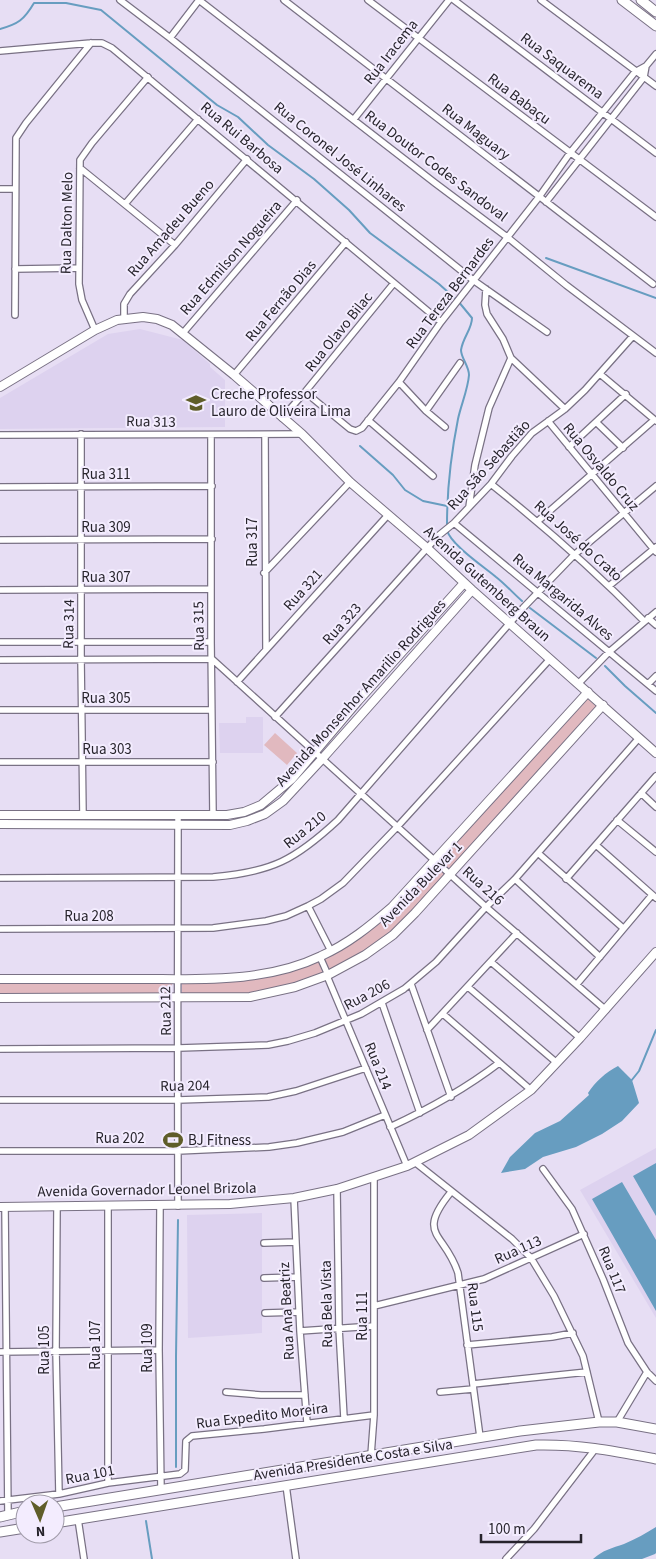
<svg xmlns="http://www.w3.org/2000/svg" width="656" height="1559" font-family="'Source Sans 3',sans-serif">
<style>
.built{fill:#ddd2ef}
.green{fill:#e1b9bf}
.water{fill:#679dc0}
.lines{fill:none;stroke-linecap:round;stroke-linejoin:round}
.stream{stroke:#679dc0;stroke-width:2}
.minor-casing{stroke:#797184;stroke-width:8}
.tertiary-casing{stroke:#797184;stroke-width:10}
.secondary-casing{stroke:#797184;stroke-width:11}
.primary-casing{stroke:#797184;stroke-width:11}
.minor{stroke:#fff;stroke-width:5.5}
.tertiary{stroke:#fff;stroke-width:8}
.secondary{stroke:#fff;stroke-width:9}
.primary{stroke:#fff;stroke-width:9}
.labels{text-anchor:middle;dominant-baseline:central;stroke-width:4;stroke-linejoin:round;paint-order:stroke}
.street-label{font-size:15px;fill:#27242c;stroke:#f3ecfe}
.poi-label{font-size:15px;fill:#27242c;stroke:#f3ecfe;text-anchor:start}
</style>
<rect width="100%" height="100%" fill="#e7def4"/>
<path class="built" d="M140,329l43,11 27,24v3l15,13v47l-225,2v-31l108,-64z
M246,717h17v36h-43l-1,-30h27z
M656,1148v170l-76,-128z
M262,1213v120l-74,5 -1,-123z"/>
<path class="green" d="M586,697l11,10 -147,162 -10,-9z
M275,733l22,20 -10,12 -23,-20z
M434,866l12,9c-19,20 -36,41 -57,58 -18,15 -39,26 -59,37l-6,-12c45,-21 78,-55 110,-92z
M318,961l5,13 -33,11 -41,9 -67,2v-14l63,-2 41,-8z
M0,982h172v13h-172z"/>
<path class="water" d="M618,1066l14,14 7,23 -17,18 -20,13 -26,13 -33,10 -18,12 -24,4 9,-16 25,-24 25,-12 29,-26 -1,-2c7,-11 18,-21 30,-27z
M656,1163v53l-23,-40z
M622,1182l34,58v71l-64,-112z
M656,1527v26l-1,1 -13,5h-49c10,-9 19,-11 31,-15 12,-5 22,-11 32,-17z"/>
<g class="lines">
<path class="stream" d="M0,29c18,-5 24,-9 34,-26h32l35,7 116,95 21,12 30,28 46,34 35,31 21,23 69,51 19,17 14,17c0,11 -9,19 -11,32 0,8 8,16 8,25 -1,14 -8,30 -11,44 -7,35 -11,71 -11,106
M546,258l110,40
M360,446l33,29 12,15 18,11 24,5
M447,530c3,14 37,37 49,47 9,7 17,16 26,24
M530,608l66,50
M605,666l20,20 31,27
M631,1081l8,-10 17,-41
M176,1467v-110l2,-137
M146,1521l6,38"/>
<defs>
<path id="minor" d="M120,0l50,38 303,242 74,52
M199,0l236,183 72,54 59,48 90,68
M284,0l369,284
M368,0l288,217
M454,0l202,153
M541,0l115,86
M170,38l29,-38
M0,51l91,-8h11l10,5 329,274
M354,119l95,-119
M80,168l95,77
M0,189h15
M546,202l98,-125 2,-11 10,-12
M125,204l73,-85
M15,269l64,-1
M15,315l1,-177 10,-15 65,-80
M124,318v-14l6,-10 45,-49 72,-86
M95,330l-13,-30 -3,-16 1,-124 12,-17 56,-66
M183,333l114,-133
M511,358l54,51
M600,374l56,47
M234,375l112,-133
M399,382l27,29 19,16
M305,392l45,37 6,2 6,-3 37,-46 42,-60 98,-125 31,-44 65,-81 11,-6
M426,411l34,-48
M282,418l23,-26 89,-109
M368,420l65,56
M548,421l108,131
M596,422l27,26
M81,434v225l2,156
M0,435l302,-1
M211,435v207l2,173
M265,435l1,214
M569,447l57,-53
M491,484c54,43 105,88 153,137
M0,487l212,-1
M469,507l6,-42 14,-57 22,-50 -8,-19 -16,-25 -2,-9 1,-16
M538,521l116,-101
M454,523l202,168
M0,540l212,-1
M264,573l86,-91
M609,586l47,-39
M0,590l211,-1
M648,618l8,7
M0,642h211
M0,660l212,-1 274,248 120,103
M237,682l151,-167
M578,684l31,-32 47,-40
M648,684l8,-8
M0,710h211
M275,717l163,-181 16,-13 37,-39 21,-28 20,-23 33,-24 20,-19 48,-54
M0,762h213
M641,793l15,14
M178,815c-1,130 0,261 0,391
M617,820l39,32
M596,845l60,53
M538,853l85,75
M0,878l213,-1c59,-5 82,-17 125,-57l185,-212 51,-53 82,-69
M515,879l85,78
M566,879l90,-103
M308,906l23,45
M0,929l213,-1 53,-7 20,-5 22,-10 13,-7 22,-16 55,-57 152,-167
M320,957l8,18
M491,962l89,76
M327,976l80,190
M411,984l40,113
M577,984l75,-89
M468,987l89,76
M382,1003l38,110
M443,1014l88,76
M427,1030l90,-97
M0,1049l179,-1 89,-3 20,-4 27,-8 46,-19 43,-25 32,-27 50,-55 29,-28 124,-141
M0,1100h178l90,-3 28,-6 70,-23
M390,1127c39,-18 75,-38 109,-64
M0,1151h178l91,-4 28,-4 46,-11 42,-17
M416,1163l96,76 19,19 23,38 29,60 16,66
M543,1169l29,40 31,70 25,64 19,29 9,9
M337,1189l2,139 5,90
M451,1192c-36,44 -6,40 7,81l22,164
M294,1198l6,133 7,92
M160,1206l-1,144 2,140
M5,1207l3,308
M57,1207l-1,144 3,143
M108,1207v276
M264,1243l32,-1
M264,1278l33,-1
M374,1306l110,-27 100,-45
M265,1313l34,-1
M300,1331l74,-5
M467,1345l85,-8 21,-4
M0,1352l159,-2
M473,1384l114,-12
M226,1392l35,3h44
M440,1392l33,-3
M617,1422l30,-50
M371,1455l3,-40v-237
M286,1485l10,74
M0,1501l59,-7 49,-11 72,-9 5,-4 1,-29 6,-5 72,-7 110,-14
M78,1519l6,40
M506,1559l28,-30 62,-81"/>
<path id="tertiary" d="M0,387l95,-57 22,-10 26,-3 14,2 15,6 62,50 68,59 48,48 77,66 45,42 184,163
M0,815h227l17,-3 17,-7 31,-26 66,-78 106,-118
M0,824l230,1 17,-4 18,-7 18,-13 39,-42 150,-169
M0,979c47,0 94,0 141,0 60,0 124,4 180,-23 27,-12 49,-30 71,-49l196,-215
M0,998l250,-1 45,-10 33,-12 37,-20 28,-20 22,-22 188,-208
M0,1207l230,-3 64,-6 43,-9 70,-23 62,-31 62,-45 49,-52 76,-86"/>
<path id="secondary" d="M622,0l34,26
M641,0l15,12"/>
<path id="primary" d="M55,1507l465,-76 79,-9h18l39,7
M0,1517l25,-6
M55,1523l481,-78c43,-1 78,6 120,14
M0,1532l25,-4"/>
</defs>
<use href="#minor" class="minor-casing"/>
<use href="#tertiary" class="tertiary-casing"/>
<use href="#secondary" class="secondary-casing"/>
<use href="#primary" class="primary-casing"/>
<use href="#minor" class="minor"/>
<use href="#tertiary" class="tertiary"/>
<use href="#secondary" class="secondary"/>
<use href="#primary" class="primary"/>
</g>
<defs>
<symbol id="school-bare" viewBox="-9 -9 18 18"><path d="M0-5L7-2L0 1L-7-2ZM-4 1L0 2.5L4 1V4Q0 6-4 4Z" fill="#5f5d29" stroke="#f3ecfe" stroke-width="2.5" paint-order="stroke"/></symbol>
<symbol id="stadium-bare" viewBox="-9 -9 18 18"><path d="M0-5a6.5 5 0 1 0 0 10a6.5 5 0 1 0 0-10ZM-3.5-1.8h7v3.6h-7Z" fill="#5f5d29" stroke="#f3ecfe" stroke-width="2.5" paint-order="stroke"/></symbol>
</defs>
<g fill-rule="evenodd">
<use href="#school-bare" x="182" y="389" width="28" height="28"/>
<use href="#stadium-bare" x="159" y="1126" width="28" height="28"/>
</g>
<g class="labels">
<g class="street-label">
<text transform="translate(391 52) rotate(-52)">Rua Iracema</text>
<text transform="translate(562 66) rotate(37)">Rua Saquarema</text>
<text transform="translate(519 99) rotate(37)">Rua Babaçu</text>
<text transform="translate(476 132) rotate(38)">Rua Maguary</text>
<text transform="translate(242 138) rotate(40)">Rua Rui Barbosa</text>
<text transform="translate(340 157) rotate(39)">Rua Coronel José Linhares</text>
<text transform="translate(436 166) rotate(37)">Rua Doutor Codes Sandoval</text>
<text transform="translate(67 223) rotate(-89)">Rua Dalton Melo</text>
<text transform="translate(171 228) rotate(-49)">Rua Amadeu Bueno</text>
<text transform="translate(231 258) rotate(-49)">Rua Edmilson Nogueira</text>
<text transform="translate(450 293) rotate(-53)">Rua Tereza Bernardes</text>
<text transform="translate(281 301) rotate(-50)">Rua Fernão Dias</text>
<text transform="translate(339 332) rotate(-51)">Rua Olavo Bilac</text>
<text transform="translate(151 422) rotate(1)">Rua 313</text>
<text transform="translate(489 465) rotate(-48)">Rua São Sebastião</text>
<text transform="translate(601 467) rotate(50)">Rua Osvaldo Cruz</text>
<text x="106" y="474">Rua 311</text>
<text x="106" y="527">Rua 309</text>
<text transform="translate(578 541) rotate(42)">Rua José do Crato</text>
<text transform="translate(252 542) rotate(-90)">Rua 317</text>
<text x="106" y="577">Rua 307</text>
<text transform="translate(487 584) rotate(42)">Avenida Gutemberg Braun</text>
<text transform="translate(303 590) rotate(-48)">Rua 321</text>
<text transform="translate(563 597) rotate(40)">Rua Margarida Alves</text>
<text transform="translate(69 624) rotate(-89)">Rua 314</text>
<text transform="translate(342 624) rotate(-48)">Rua 323</text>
<text transform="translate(199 626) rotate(-91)">Rua 315</text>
<text transform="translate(361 693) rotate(-48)">Avenida Monsenhor Amarilio Rodrigues</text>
<text x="106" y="698">Rua 305</text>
<text x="107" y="749">Rua 303</text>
<text transform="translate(305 830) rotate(-39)">Rua 210</text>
<text transform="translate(421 884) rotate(-46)">Avenida Bulevar 1</text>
<text transform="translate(483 886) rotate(42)">Rua 216</text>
<text x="89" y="916">Rua 208</text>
<text transform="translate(367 995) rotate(-28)">Rua 206</text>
<text transform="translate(166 1011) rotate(-91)">Rua 212</text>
<text transform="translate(378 1066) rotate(68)">Rua 214</text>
<text transform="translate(185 1086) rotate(-1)">Rua 204</text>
<text x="120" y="1138">Rua 202</text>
<text transform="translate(147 1190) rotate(-1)">Avenida Governador Leonel Brizola</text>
<text transform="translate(518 1250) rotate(-24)">Rua 113</text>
<text transform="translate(612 1270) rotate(68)">Rua 117</text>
<text transform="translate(327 1304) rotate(-91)">Rua Bela Vista</text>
<text transform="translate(475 1307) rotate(83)">Rua 115</text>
<text transform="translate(287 1311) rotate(-93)">Rua Ana Beatriz</text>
<text transform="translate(362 1316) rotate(-90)">Rua 111</text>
<text transform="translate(95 1345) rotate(-90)">Rua 107</text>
<text transform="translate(147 1348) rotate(-90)">Rua 109</text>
<text transform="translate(44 1350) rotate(-90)">Rua 105</text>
<text transform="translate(262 1416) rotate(-7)">Rua Expedito Moreira</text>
<text transform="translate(353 1460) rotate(-9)">Avenida Presidente Costa e Silva</text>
<text transform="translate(90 1475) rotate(-11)">Rua 101</text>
</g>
<g class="poi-label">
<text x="211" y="394">Creche Professor<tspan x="211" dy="17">Lauro de Oliveira Lima</tspan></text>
<text x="188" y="1140">BJ Fitness</text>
</g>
</g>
<g transform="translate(40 1519) rotate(178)"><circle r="24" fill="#f3ecfe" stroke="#a19caa"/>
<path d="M0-4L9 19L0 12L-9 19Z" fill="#5f5d29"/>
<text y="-8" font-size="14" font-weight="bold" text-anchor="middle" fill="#27242c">N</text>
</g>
<path d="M481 1534v8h100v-8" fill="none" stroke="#27242c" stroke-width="2.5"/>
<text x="488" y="1534" font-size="15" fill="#27242c" stroke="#f3ecfe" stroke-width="4" paint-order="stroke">100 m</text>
</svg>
